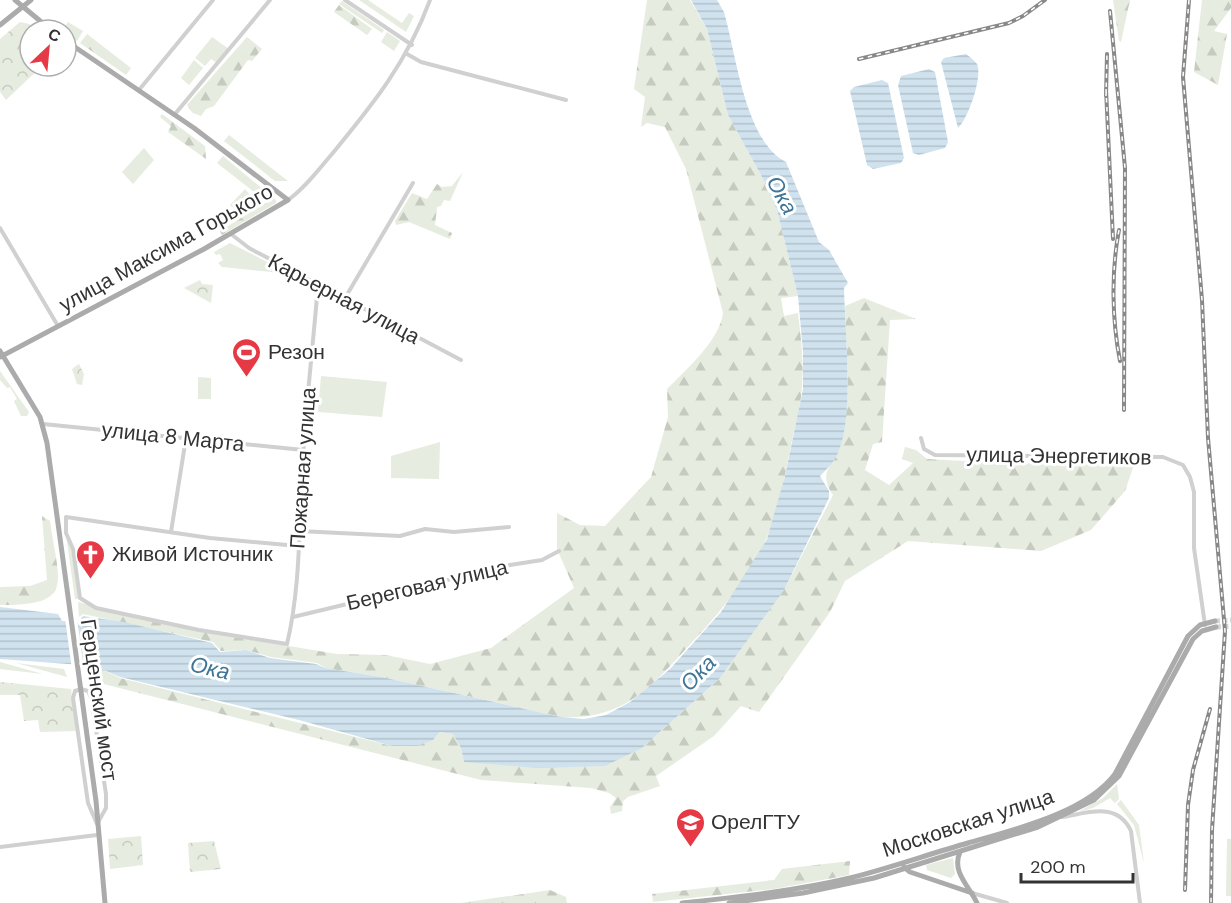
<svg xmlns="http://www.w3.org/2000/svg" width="1231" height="903" font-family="'DM Sans',sans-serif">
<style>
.green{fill:#e6ecdf}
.forest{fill:url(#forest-firs)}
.park{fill:url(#park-crowns)}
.water{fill:url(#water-rules)}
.pier{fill:#fff}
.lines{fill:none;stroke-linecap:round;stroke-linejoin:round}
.major-tunnel{stroke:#d6d6d6;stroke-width:5;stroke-dasharray:5 2.5;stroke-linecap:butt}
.minor{stroke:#d0d0d0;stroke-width:4}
.major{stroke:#ababab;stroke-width:5}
.rail-casing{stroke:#888;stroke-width:4}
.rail{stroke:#fff;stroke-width:1.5;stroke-dasharray:4.5;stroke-linecap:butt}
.labels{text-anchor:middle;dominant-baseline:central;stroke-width:6;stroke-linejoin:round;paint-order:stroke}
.street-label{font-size:21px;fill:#333;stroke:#fff}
.poi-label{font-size:21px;fill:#333;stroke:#fff;text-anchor:start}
.water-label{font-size:22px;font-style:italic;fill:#3f7597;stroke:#fff}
</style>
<defs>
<pattern id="forest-firs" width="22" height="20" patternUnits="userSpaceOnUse" patternTransform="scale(1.5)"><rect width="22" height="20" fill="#e6ecdf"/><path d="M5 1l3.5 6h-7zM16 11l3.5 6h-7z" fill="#c6cbc0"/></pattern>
<pattern id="park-crowns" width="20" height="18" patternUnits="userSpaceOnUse" patternTransform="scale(1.5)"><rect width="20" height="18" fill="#e6ecdf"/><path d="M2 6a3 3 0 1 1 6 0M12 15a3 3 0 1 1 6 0" fill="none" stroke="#c6cbc0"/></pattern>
<pattern id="water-rules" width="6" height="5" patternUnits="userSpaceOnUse" patternTransform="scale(1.5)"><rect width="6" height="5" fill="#cfe2ee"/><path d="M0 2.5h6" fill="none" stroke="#b2c2cd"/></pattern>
</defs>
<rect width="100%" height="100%" fill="#fff"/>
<path class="green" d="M359,0h9l34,23 7,-10 5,3 -8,16z
M342,1l42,29 -2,3 -43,-29z
M68,22l15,9 -6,10 -14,-11z
M387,32l13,9 -6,10 -13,-9z
M212,37l17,12 -12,14 -6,-4 -6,7 -10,-8z
M194,60l9,8 -14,17 -8,-7z
M229,135l59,46h-13l-51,-40z
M144,148l10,12 -21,24 -11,-12z
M245,189l7,8 -14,15 -8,-7z
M230,243l61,31 -69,-7 -4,-4 5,-3 -3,-6 -4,1 -2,-3z
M0,371l29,41 -2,4h-6l-7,-15 3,-2 -7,-12 -3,1 -7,-8z
M321,376l66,6 -5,35 -64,-5z
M198,377l13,1v21h-13z
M440,442l-1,37 -48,-1v-22z
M66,535l5,13 8,51h-4z
M0,662l43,12 -43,-5z
M16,663l48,6 3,8z
M1117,784l2,15 -4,4 -5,-5 -17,10 -15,4 25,-14z
M1121,800l18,25 5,38 -10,-38 -17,-21z
M1227,839h4v57h-5z
M953,858l2,16 -4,4 -24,-8 -1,-5z"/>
<path class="forest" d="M647,0h43l17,29 21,86 34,62 15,33 21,86 -17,2 3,18 14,-3c3,25 6,49 4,73 -1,20 -7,40 -11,59 -6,31 -12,63 -24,92 -18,43 -52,81 -83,114 -37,41 -65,69 -123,66l-179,-40 -57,-9 -8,-5 -46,-6 -25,-7 -25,1 -8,-9 -130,-28 -4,3 -1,-15 121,29 138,23 49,1 44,9 61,-16 83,-60 -17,-39v-36l23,12 25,1 46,-49 17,-60 -1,-28c18,-18 53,-49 56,-76l-37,-144 -21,-42 -18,-4 -6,4 4,-30 -11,-8z
M1113,0h17l-9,42 -2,-1z
M1202,0h29v8l-17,23 13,3 -9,51 -24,-13z
M339,5l33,24 -5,6 -33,-23z
M87,34l44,34 -5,7 -46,-32z
M247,37l15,12 -10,12 -4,-1 -34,46 -8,3 -5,7 -8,-3 -6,-8z
M162,114l43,32 1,13 -38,-27 3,-6 -11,-9z
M223,156l53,44v3l-54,32 -2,-4 47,-29 -50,-39z
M463,172l-13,29 -6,-1 -3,6 -4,1 -2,18 17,8 -2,6 -41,-17 -13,3 -1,-4 17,-28 15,6 10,-15 5,3 10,-1z
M864,298l52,21 -26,1 -8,122 -9,2 -8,26 24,15 24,-22 -11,-4 3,-12 11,3 11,9 74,4 133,2 -9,26 -34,39 -50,21 -133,-10 -63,40 -15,31 -71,100 -18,-6 -27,30 -58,40 4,10 -32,11 -5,4 -1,10 -11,3 -1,-7 6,-9 -7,-5 -18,-5 -110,-8 -393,-100 -1,-12 15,1 18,9 272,68 41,-6 7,-8 14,2 7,14 3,14 178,-14 78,-70 65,-90 48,-93c-18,-26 5,-31 10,-59 8,-42 3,-87 2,-130z
M42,516l8,5c8,60 27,85 -50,84v-18l30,-1 17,-6z
M850,861l-1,14 -75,14 -121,13 -1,-8 122,-14 8,-11z
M550,890l16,7 1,6h-106z"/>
<path class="park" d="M20,22l9,2 9,6h-8v36h12l-36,34 -6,-8v-53z
M200,280l2,4 11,1 -2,18 -27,-15z
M79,364l5,10 -2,11 -5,-1 -5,-15z
M0,682l71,7 5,42 -36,1 -2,-12 -14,1 -4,-26h-20z
M141,836l2,29 -33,4 -2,-30z
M214,841l7,28 -31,3 -2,-29z"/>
<path class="water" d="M691,0h26l7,12c12,41 21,130 62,150l33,80 10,8 19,33 -4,5c1,41 10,127 -5,162 -3,10 -12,19 -19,26l9,15v7l-45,92 -64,88 -78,70 -37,18 -68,2 -73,-6 -3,-14 -8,-14 -13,-2 -7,8 -16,6h-25l-93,-26 -179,-43 -25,-11 -95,-7v-52l58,7 4,7 16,1 5,-6 41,6 88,21 8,9 26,-2 24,8 46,6 9,4 57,9 179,40 23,2 22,-4 24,-13 40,-33 51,-57 46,-73 18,-63 18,-87v-37l-5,-56 -21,-86 -15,-33 -34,-62 -21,-86z
M966,54c3,2 9,7 11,10 6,13 -9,55 -19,64l-17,-66 3,-4z
M929,69l6,3 13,70 -3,6 -26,7 -6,-2 -15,-68 3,-9z
M882,80l6,3 16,75 -3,5 -28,6 -6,-4 -17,-74 4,-4z"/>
<path class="pier" d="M65,618h12l7,52h-12z"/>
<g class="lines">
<path class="major-tunnel" d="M1215,621l16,-1
M1216,627l15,-1"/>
<path class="minor" d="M345,0l67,45
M407,54l14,8 145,38
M139,90l74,-90
M175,114l95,-114
M288,200c17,-12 30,-30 44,-46 42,-51 75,-92 98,-154
M0,228l58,98
M231,234l18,14 212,112
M345,298l68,-115
M43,424l260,26
M921,438l3,11 11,6 228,2 20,8 7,12 4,15v56l11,77
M299,531l101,5 25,-7 29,3 55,-5
M171,532l15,-94
M298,546l-88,-8 -144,-21v16l7,16 7,49 16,10 103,22 88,14c13,-54 12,-113 15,-169 3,-64 11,-127 16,-191
M293,617l217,-52 32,-5 17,-9
M81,689l7,2 3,6 15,97v14l-9,16 -9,-21 -15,-105 2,-7z
M1062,817c26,-4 55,-16 69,14l9,72
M0,847l97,-12
M972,893l35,10"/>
<path class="major" d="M15,0l36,30
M0,25l31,-25
M0,351l40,66 7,26 49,358 9,102
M0,357l204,-108 84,-49 -94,-72 -128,-87
M960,852c-9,20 10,35 17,51
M904,867l6,5 62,21
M682,903c56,-6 113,-12 168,-25 40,-10 79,-24 118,-35 45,-13 118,-30 147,-69l73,-138 12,-11 15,-4
M729,903l74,-10 71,-15 164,-51 56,-27 25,-24 74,-137 9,-8 14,-4"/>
<defs>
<path id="rail" d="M1189,0l-6,77 19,223 6,138 17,193 -13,199 -1,73
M1110,11l15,157 -1,242
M859,59l150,-36 14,-7 22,-16
M1106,89l7,150
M1106,96l1,-42
M1119,230c-8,42 -7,90 1,131
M1185,890l3,-85 5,-35 17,-61"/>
</defs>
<use href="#rail" class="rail-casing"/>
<use href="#rail" class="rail"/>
</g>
<defs>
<symbol id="stadium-pin" viewBox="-11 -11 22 30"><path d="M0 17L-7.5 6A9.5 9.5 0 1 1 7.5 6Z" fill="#e63946" stroke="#fff"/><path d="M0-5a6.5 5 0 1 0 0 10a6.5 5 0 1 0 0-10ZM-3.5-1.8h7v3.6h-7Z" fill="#fff"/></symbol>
<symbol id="church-pin" viewBox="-11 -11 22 30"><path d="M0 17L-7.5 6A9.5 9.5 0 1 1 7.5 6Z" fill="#e63946" stroke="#fff"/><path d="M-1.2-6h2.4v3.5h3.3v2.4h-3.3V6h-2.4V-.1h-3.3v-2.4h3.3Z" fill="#fff"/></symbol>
<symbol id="university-pin" viewBox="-11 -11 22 30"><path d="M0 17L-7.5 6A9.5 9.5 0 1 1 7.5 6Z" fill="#e63946" stroke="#fff"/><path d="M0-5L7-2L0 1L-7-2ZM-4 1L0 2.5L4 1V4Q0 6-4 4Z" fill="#fff"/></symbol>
</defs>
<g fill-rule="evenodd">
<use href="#stadium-pin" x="230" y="336" width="33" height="45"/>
<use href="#church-pin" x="74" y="538" width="33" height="45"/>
<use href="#university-pin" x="674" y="806" width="33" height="45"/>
</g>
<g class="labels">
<g class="street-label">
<text transform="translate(166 248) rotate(-29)">улица Максима Горького</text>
<text transform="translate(344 299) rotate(28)">Карьерная улица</text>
<text transform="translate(173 437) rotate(6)">улица 8 Марта</text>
<text transform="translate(1059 456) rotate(1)">улица Энергетиков</text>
<text transform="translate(303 468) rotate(-86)">Пожарная улица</text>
<text transform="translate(427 585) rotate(-13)">Береговая улица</text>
<text transform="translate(99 700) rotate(82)">Герценский мост</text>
<text transform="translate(968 823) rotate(-18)">Московская улица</text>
</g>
<g class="poi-label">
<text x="268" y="352">Резон</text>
<text x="112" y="554">Живой Источник</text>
<text x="711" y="822">ОрелГТУ</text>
</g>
<g class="water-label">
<text transform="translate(782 195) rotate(62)">Ока</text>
<text transform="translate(210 668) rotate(13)">Ока</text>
<text transform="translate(698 673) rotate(-46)">Ока</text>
</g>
</g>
<g transform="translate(48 48) rotate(26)"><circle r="28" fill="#ffffff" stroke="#adadad" stroke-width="1.5"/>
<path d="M0-4.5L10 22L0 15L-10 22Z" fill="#e63946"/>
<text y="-9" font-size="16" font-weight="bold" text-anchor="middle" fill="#333333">С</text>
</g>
<path d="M1021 873v9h112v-9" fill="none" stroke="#333333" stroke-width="3"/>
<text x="1030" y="873" font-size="18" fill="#333333" stroke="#ffffff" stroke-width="4.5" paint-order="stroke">200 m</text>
</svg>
